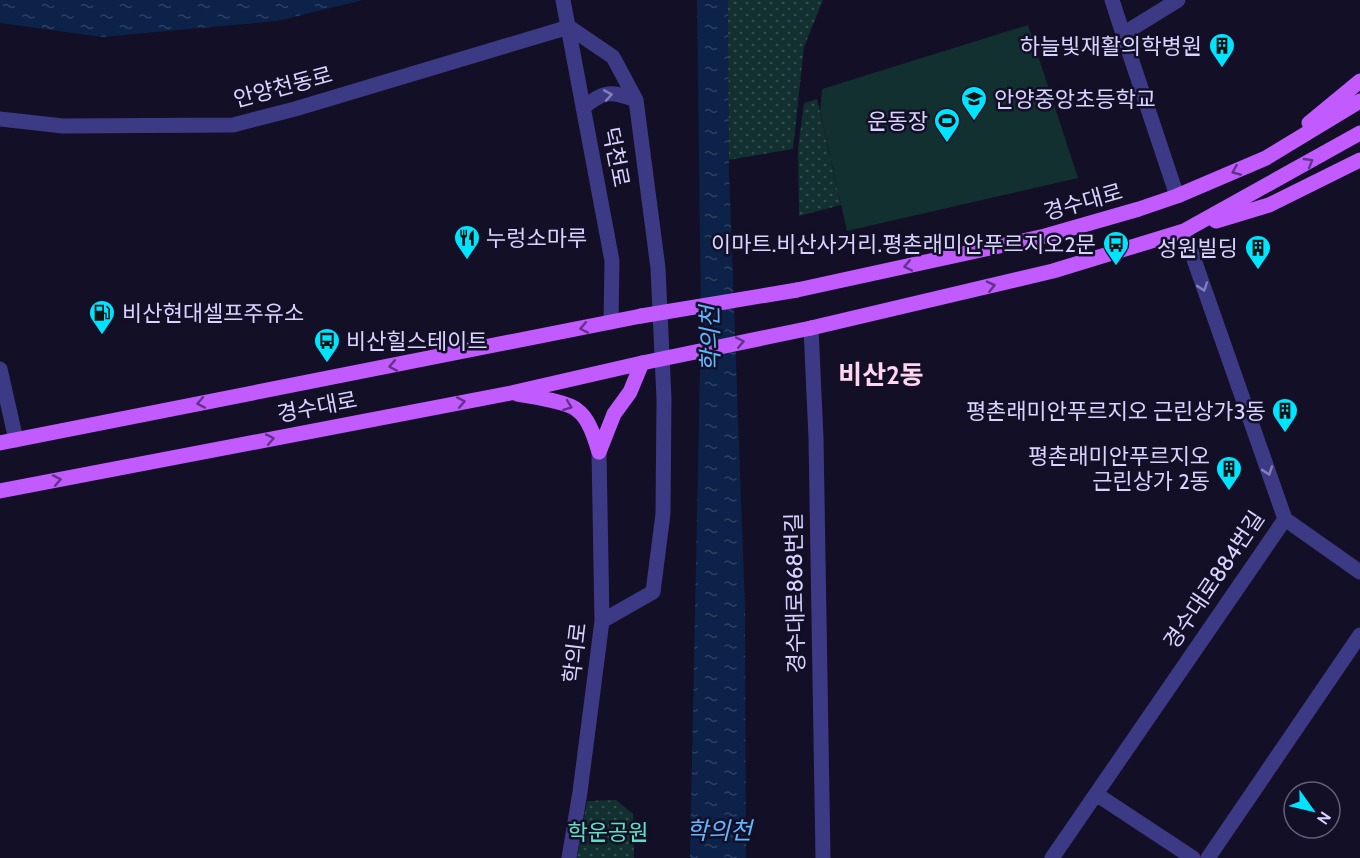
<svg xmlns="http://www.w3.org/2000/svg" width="1360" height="858" font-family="Cabin,'Noto Sans KR',sans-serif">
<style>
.park{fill:url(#park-dots)}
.garden{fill:#12302f}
.water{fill:url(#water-ripples)}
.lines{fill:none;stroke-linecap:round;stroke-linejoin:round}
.minor{stroke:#3d3a85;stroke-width:15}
.major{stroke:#c25bff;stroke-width:15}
.major-bridge{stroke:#c25bff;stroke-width:15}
.oneway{stroke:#837fbc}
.oneway2{stroke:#623188}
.labels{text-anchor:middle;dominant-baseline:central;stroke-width:5;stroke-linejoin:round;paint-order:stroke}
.poi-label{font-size:22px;fill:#d9d4ff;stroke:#130f26;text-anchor:end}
.street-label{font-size:22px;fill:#d9d4ff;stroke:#130f26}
.park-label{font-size:22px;fill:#5fe0c0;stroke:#130f26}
.water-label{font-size:24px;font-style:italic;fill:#62b6ff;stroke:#130f26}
.quarter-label{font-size:26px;font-weight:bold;fill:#ffd6f0;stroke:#130f26}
</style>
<defs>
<pattern id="park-dots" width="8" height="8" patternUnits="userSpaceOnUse" patternTransform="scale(1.5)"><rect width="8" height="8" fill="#12302f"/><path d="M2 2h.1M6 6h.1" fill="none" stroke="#344d4e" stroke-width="1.8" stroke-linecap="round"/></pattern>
<pattern id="water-ripples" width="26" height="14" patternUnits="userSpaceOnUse" patternTransform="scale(1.5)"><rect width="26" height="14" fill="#0c2248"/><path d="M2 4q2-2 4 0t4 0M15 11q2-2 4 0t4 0" fill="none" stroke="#2f4163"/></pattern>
</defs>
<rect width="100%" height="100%" fill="#130f26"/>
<path class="park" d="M728,0h95l-19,47 -11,102 -65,11z
M817,99l24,106 -42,11 -1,-67 6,-46z
M616,800l17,14 1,44h-57l10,-57z"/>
<path class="garden" d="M1028,25l50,153 -231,53 -27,-120 2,-22z"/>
<path class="water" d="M0,0h363l-86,21 -175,16 -102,-14z
M697,0h31l1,172 16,436 1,250h-56l11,-537z"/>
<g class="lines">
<path class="minor" d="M563,0l49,261 -1,61
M1112,0l11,34
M583,108c21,-18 28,-17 53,-8
M0,119l63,7 170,-1 62,-16 274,-82 44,30 23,43 22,168 6,131 -1,115 -10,78 -51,29
M1177,196l-54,-162 55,-34
M1184,231l101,288
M811,328l5,110 7,420
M0,369l16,71
M1285,519l75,53
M1096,794l97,64
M569,858l11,-66 22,-171 -3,-169
M1052,858l233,-339
M1208,858l152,-223"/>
<path class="major" d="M1309,123l51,-42
M1216,221l53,-16 91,-45
M797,290l248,-54 94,-27 38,-13 89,-38 94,-57
M811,328l242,-57 131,-40 176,-98
M517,394c14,3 50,7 60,16 12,8 18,29 22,42
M0,443l641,-127
M599,452l15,-38 16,-22 12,-29
M0,491l511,-98 131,-30"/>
<path class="major-bridge" d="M641,316l156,-26
M642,363l169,-35"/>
</g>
<defs><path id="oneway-chevron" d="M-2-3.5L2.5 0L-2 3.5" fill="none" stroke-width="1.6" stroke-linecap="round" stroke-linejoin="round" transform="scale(1.5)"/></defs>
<g class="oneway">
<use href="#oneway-chevron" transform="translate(608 95) rotate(-10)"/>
<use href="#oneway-chevron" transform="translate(1203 287) rotate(71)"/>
<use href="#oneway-chevron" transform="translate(1268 471) rotate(71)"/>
</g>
<g class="oneway2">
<use href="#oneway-chevron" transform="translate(1309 162) rotate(-30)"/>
<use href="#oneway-chevron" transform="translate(1236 171) rotate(157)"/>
<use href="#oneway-chevron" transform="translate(908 266) rotate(168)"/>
<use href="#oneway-chevron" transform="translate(991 286) rotate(-13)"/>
<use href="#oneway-chevron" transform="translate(584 328) rotate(169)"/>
<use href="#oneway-chevron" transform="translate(740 342) rotate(-12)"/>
<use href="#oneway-chevron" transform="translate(393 366) rotate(169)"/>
<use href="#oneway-chevron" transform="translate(461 402) rotate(-11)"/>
<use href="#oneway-chevron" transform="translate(201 403) rotate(169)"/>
<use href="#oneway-chevron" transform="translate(568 406) rotate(20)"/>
<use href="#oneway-chevron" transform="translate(270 439) rotate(-11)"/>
<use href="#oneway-chevron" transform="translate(57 480) rotate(-11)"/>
</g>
<defs>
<symbol id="building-pin" viewBox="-11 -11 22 30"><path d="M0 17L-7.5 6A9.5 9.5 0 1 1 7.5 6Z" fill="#00e5ff" stroke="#130f26"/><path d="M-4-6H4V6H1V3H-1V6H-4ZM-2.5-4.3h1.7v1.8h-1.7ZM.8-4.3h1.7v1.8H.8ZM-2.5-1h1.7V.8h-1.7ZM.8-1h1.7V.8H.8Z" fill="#111"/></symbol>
<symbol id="school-pin" viewBox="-11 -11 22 30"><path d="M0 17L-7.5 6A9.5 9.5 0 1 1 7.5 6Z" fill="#00e5ff" stroke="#130f26"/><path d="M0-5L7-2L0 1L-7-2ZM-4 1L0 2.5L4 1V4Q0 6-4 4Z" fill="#111"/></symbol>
<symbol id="stadium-pin" viewBox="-11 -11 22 30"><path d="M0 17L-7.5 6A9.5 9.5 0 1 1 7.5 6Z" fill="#00e5ff" stroke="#130f26"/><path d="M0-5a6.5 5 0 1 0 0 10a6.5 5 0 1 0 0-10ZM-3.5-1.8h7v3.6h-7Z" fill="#111"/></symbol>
<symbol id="restaurant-pin" viewBox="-11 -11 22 30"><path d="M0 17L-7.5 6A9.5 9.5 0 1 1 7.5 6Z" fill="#00e5ff" stroke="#130f26"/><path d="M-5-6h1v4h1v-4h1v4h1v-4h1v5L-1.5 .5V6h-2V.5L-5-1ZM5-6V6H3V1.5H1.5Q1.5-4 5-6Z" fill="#111"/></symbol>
<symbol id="bus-pin" viewBox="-11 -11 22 30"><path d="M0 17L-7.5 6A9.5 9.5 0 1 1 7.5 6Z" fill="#00e5ff" stroke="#130f26"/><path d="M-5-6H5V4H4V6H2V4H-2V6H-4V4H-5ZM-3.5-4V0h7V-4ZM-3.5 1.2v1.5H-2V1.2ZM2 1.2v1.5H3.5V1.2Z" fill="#111"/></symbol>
<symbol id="fuel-pin" viewBox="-11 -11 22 30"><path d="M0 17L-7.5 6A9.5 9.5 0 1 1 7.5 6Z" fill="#00e5ff" stroke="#130f26"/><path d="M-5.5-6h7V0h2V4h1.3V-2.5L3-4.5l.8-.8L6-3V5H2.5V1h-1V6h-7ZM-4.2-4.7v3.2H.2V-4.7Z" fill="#111"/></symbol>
</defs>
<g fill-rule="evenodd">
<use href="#building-pin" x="1207" y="31" width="30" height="40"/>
<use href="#school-pin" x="959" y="84" width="30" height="40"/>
<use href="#stadium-pin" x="932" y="106" width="30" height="40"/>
<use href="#restaurant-pin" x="452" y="223" width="30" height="40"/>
<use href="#bus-pin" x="1101" y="229" width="30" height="40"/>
<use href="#building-pin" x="1243" y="233" width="30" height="40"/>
<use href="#fuel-pin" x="87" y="298" width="30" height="40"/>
<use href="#bus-pin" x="312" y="326" width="30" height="40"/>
<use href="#building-pin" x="1270" y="396" width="30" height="40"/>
<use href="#building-pin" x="1214" y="454" width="30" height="40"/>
</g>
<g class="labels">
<g class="poi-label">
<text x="1202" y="46">하늘빛재활의학병원</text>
<text x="994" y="99" text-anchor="start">안양중앙초등학교</text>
<text x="928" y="121">운동장</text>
<text x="486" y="238" text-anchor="start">누렁소마루</text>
<text x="1096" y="244">이마트.비산사거리.평촌래미안푸르지오2문</text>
<text x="1238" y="248">성원빌딩</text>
<text x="122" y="313" text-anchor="start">비산현대셀프주유소</text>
<text x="346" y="341" text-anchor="start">비산힐스테이트</text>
<text x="1266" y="411">평촌래미안푸르지오 근린상가3동</text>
<text x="1210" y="456">평촌래미안푸르지오<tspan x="1210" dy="25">근린상가 2동</tspan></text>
</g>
<g class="street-label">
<text transform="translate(283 87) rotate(-15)">안양천동로</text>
<text transform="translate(616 157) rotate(79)">덕천로</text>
<text transform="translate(1083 202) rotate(-16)">경수대로</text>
<text transform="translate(317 407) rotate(-11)">경수대로</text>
<text transform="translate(1214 580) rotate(-56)">경수대로884번길</text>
<text transform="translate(795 593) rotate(-91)">경수대로868번길</text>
<text transform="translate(575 653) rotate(-83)">학의로</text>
</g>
<g class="park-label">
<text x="608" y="832">학운공원</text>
</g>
<g class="water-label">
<text transform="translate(710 339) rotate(-91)">학의천</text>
<text x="719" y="830">학의천</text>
</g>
<g class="quarter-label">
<text x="881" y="375">비산2동</text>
</g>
</g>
<g transform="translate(1312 810) rotate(124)"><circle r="28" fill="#130f26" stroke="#625e7d" stroke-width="1.5"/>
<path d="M0-4.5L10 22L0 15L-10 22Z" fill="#00e5ff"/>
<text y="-9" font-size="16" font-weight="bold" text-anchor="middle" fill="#d9d4ff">N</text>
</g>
</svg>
